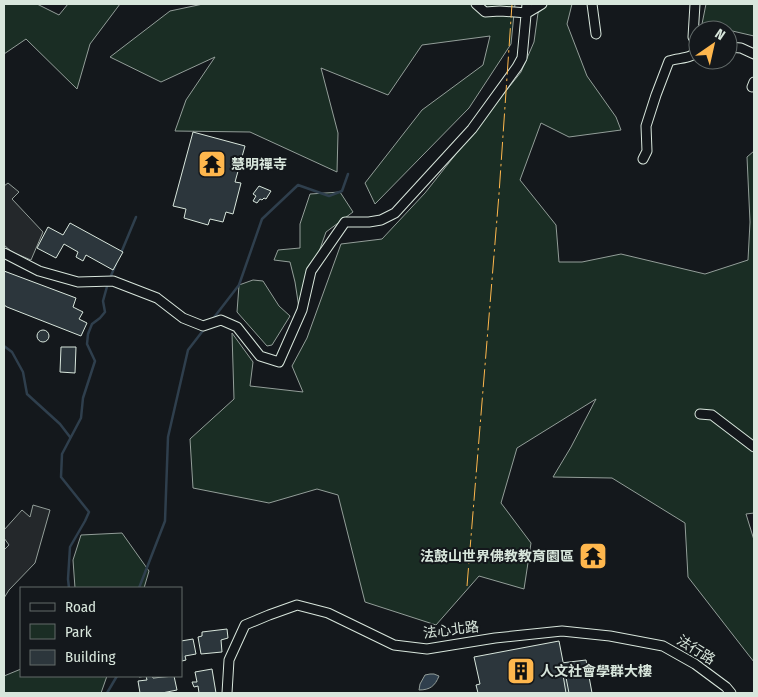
<svg xmlns="http://www.w3.org/2000/svg" width="758" height="697" font-family="'Fira Sans Condensed','Noto Sans TC',sans-serif">
<style>
.green{fill:#1a2d24;stroke:#939e99}
.parking{fill:#24282b;stroke:#939e99}
.water{fill:#2f3f4d;stroke:#939e99}
.lines{fill:none;stroke-linecap:round;stroke-linejoin:round}
.stream{stroke:#2f3f4d;stroke-width:2.5}
.building{fill:#2c363c;stroke:#d8e6dc}
.minor-casing{stroke:#d8e6dc;stroke-width:11}
.minor{stroke:#14181c;stroke-width:9}
.power{stroke:#ffb74d;stroke-width:1;stroke-dasharray:18 4 2.5 4;stroke-linecap:butt}
.labels{text-anchor:middle;dominant-baseline:central;stroke-width:4;stroke-linejoin:round;paint-order:stroke}
.poi-label{font-size:14px;font-weight:bold;fill:#d8e6dc;stroke:#14181c;text-anchor:start}
.street-label{font-size:14px;fill:#d8e6dc;stroke:#14181c}
</style>
<rect width="100%" height="100%" fill="#14181c"/>
<path class="green" d="M4,4h33l22,11 9,-11h52l-30,40 -13,45 -51,-50 -22,15z
M203,4h312l-4,40 -42,64 -94,96 -10,-21 57,-73 61,-45 7,-29 -68,9 -34,50 -67,-27 17,65 -1,39 -87,-40 -75,-1 11,-31 29,-43 -54,25 -51,-25 60,-46z
M548,4h24l-5,20 20,52 29,41 5,13 -52,7 -28,-14 -21,57 36,45 3,37h23l39,-8 84,20 43,-14 2,-38 -3,-65 7,-6v362l-8,1 8,26v122l-66,-85 -3,-54 -73,-45 -59,-1 18,-30 25,-48 -79,49 -16,55 30,40 -7,46 -45,-13 -43,49 -71,-23 -27,-107 -21,-6 -48,14 -76,-15 -3,-49 44,-40 -2,-66 21,29 -3,24 53,6 -11,-26 15,-28 34,-94 41,-5 43,-46 96,-121 13,-30 4,-29z
M706,4h48v32l-52,-12z
M340,192l13,20 -27,20 -27,76 -4,-26 -5,-20 -16,-2 4,-10 22,-2v-24l10,-30z
M253,280l10,1 16,25 11,10 -18,29 -5,1 -30,-34 2,-27z
M122,533l27,38 -5,17h-69l-2,-28 8,-25z
M21,669v7h86l-6,17h-97v-17z"/>
<path class="parking" d="M8,183l11,9 -7,7 31,33 -12,28 -19,-8 -8,-7v-59z
M33,505l17,5 -15,53 -26,27 -5,8v-48l5,-5 -5,-7v-8l18,-20 8,7z"/>
<path class="water" d="M430,674h4l5,2c-4,10 -9,14 -20,14l1,-6 5,-9z"/>
<g class="lines">
<path class="stream" d="M121,253l15,-36
M110,278l6,-14
M212,320l27,-35 23,-66 36,-34 31,11 13,-5 6,-17
M4,346l8,6 11,20 4,22 33,30 10,13
M69,588l-1,-9 2,-32 15,-26 4,-9 -28,-35 1,-23 19,-36 2,-20 12,-37 -8,-17 1,-10 4,-10 8,-6 5,-6 -2,-11 5,-18
M139,588l26,-67 3,-84 20,-87 17,-22
M107,693l10,-17"/>
</g>
<path class="building" d="M193,132l52,14 -10,36 6,1 -8,31 -7,-2 -3,10 -13,-3 -2,6 -24,-7 2,-9 -13,-3z
M259,186l12,5 -5,8 -2,-1 -2,2 -2,-1 -3,4 -4,-2 3,-5 -3,-2z
M70,223l53,29 -10,18 -27,-15 -3,6 -7,-4 2,-5 -14,-8 -8,14 -19,-10 11,-21 15,8z
M4,271l72,27 -3,9 10,5 -4,7 8,4 -6,13 -74,-29 -3,-2z
M37 336a6 6 0 1 1 12 0a6 6 0 1 1-12 0Z
M61,347h15l-1,26 -15,-1z
M227,629l1,9 -7,2 1,12 -21,2 -3,-17 4,-1v-4z
M193,639l3,15 -11,2 1,4 -4,1 -1,-20z
M559,641l10,52h-91l-2,-8 4,-1 -6,-27z
M586,660l6,33h-26l-5,-30z
M212,669l4,24h-17l-1,-7 -4,1 -2,-5h5l-2,-10z
M139,676h13l1,2 21,-2 3,14 -15,3h-22l-2,-12 9,-1 -1,-4 -7,1z"/>
<g class="lines">
<defs>
<path id="minor" d="M476,4l9,8 15,-1 27,2 15,-9
M592,4l4,30
M695,4l-2,33 4,7h1
M728,47l13,1 13,6
M752,87l2,-5
M643,159l4,-8 -1,-25 10,-31 13,-34c11,-4 23,-1 29,-12
M4,253l35,18 39,11 35,-1 44,17 26,20 20,8 18,-6 16,7 23,29 19,6 23,-52 9,-39 34,-49h24l12,-2 14,-7 77,-84 45,-62 5,-9 5,-54
M700,414l12,1 42,32
M227,693l2,-33 16,-35 24,-10 28,-10 31,8 66,32 33,4 68,-11 67,-7 48,5 53,10 32,18 31,23 5,6"/>
</defs>
<use href="#minor" class="minor-casing"/>
<use href="#minor" class="minor"/>
<path class="power" d="M467,586l32,-392 13,-190"/>
</g>
<defs>
<symbol id="temple-square" viewBox="-11 -11 22 22"><rect x="-9" y="-9" width="18" height="18" rx="4" fill="#ffb74d" stroke="#14181c"/><path d="M0-6L5-2H3V0L6.5 2.5H4V6H1.5V3h-3V6H-4V2.5H-6.5L-3 0V-2H-5Z" fill="#111"/></symbol>
<symbol id="building-square" viewBox="-11 -11 22 22"><rect x="-9" y="-9" width="18" height="18" rx="4" fill="#ffb74d" stroke="#14181c"/><path d="M-4-6H4V6H1V3H-1V6H-4ZM-2.5-4.3h1.7v1.8h-1.7ZM.8-4.3h1.7v1.8H.8ZM-2.5-1h1.7V.8h-1.7ZM.8-1h1.7V.8H.8Z" fill="#111"/></symbol>
</defs>
<g fill-rule="evenodd">
<use href="#temple-square" x="196" y="148" width="32" height="32"/>
<use href="#temple-square" x="577" y="540" width="32" height="32"/>
<use href="#building-square" x="505" y="655" width="32" height="32"/>
</g>
<g class="labels">
<g class="poi-label">
<text x="231" y="164">慧明禪寺</text>
<text x="574" y="556" text-anchor="end">法鼓山世界佛教教育園區</text>
<text x="540" y="671">人文社會學群大樓</text>
</g>
<g class="street-label">
<text transform="translate(451 630) rotate(-7)">法心北路</text>
<text transform="translate(696 650) rotate(32)">法行路</text>
</g>
</g>
<rect width="758" height="697" fill="none" stroke="#d8e6dc" stroke-width="10"/>
<rect x="20" y="587" width="162" height="90" fill="#14181c" stroke="#626a69"/>
<rect x="30" y="603" width="25" height="8" fill="#14181c" stroke="#626a69"/>
<text x="65" y="612" font-size="15" fill="#d8e6dc">Road</text>
<rect x="30" y="624" width="25" height="15" fill="#1a2d24" stroke="#626a69"/>
<text x="65" y="637" font-size="15" fill="#d8e6dc">Park</text>
<rect x="30" y="650" width="25" height="15" fill="#2c363c" stroke="#626a69"/>
<text x="65" y="662" font-size="15" fill="#d8e6dc">Building</text>
<g transform="translate(713 45) rotate(34)"><circle r="24" fill="#14181c" stroke="#626a69"/>
<path d="M0-4L9 19L0 12L-9 19Z" fill="#ffb74d"/>
<text y="-8" font-size="14" font-weight="bold" text-anchor="middle" fill="#d8e6dc">N</text>
</g>
</svg>
